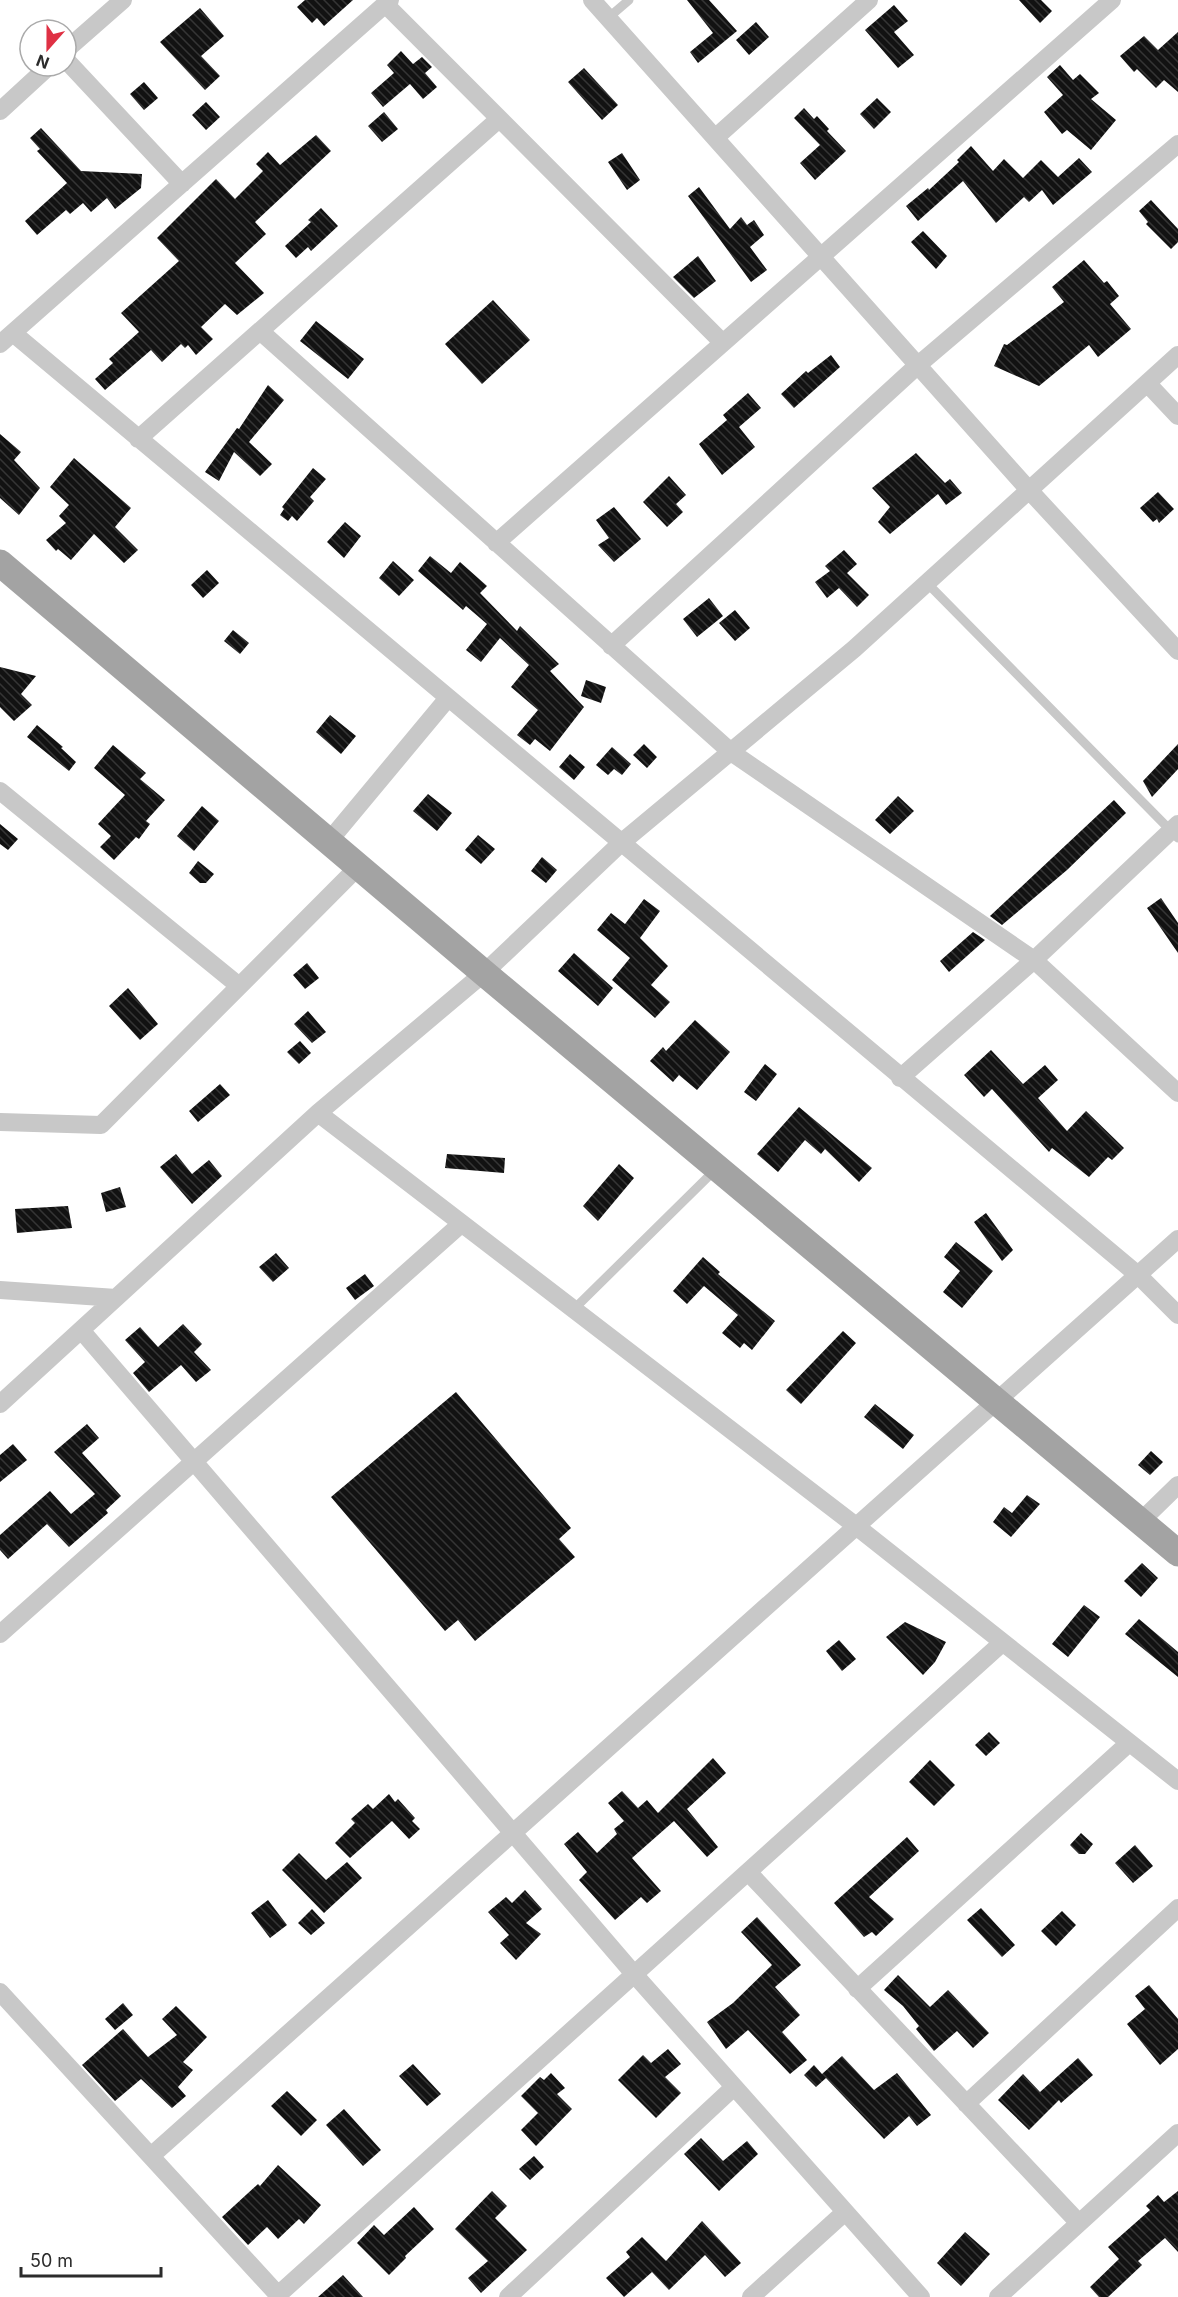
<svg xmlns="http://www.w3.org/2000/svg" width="1178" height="2297" font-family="Inter,sans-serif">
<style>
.building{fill:url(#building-back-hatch)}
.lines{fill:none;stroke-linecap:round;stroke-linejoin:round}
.lane{stroke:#c8c8c8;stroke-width:9}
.street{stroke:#c8c8c8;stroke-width:18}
.primary{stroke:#a3a3a3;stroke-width:27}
</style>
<defs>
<pattern id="building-back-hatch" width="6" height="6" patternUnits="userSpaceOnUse" patternTransform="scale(1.5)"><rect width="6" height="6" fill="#121212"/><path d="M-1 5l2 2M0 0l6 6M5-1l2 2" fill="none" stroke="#353535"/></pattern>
</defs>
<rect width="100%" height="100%" fill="#fff"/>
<path class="building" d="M305,0h48l-29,26 -7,-8 -5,5 -15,-16z
M687,0h22l28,31 -39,32 -8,-11 23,-19z
M1019,0h22l11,11 -12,12z
M894,5l14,16 -14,11 20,23 -16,13 -33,-38z
M200,8l24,28 -23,20 19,20 -15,14 -45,-48z
M756,22l13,15 -20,18 -13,-15z
M1178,32v60l-14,-12 -8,8 -19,-19 -3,3 -14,-16 24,-20 14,14z
M401,51l12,13 9,-7 10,10 -7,6 12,14 -14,12 -13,-15 -27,23 -12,-14 23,-20 -7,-8z
M1060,65l13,15 7,-6 19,19 -8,6 25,21 -25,30 -24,-20 -5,4 -18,-22 19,-17 -16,-18z
M584,68l34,37 -16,15 -34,-38z
M144,82l14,16 -14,12 -14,-16z
M877,98l14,14 -17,17 -14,-15z
M206,102l14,15 -14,13 -14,-15z
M804,108l10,11 3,-3 12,13 -2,2 19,20 -31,29 -15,-17 20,-18 -26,-27z
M384,112l14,17 -16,13 -14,-16z
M41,128l40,43 61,3 -1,14 -26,21 -8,-11 -16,14 -8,-9 -13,11 -4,-4 -29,25 -12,-14 42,-38 -30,-32 3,-2 -10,-11z
M316,135l15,16 -76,71 11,12 -31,29 29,30 -27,22 -12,-11 -24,23 12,12 -17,16 -8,-10 -3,3 -4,-4 -19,18 -11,-12 -46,40 -10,-11 18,-16 -4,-4 30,-27 -18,-19 58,-52 -22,-23 59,-59 19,20 28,-28 -7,-7 12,-12 12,13z
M971,146l22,25 11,-12 19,19 18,-18 17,17 21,-19 13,14 -39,33 -11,-15 -13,12 -5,-5 -28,26 -33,-42 -45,40 -12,-15 22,-18 1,2 30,-28 -2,-2z
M622,153l18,27 -13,10 -19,-28z
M699,187l31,42 11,-12 6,8 7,-5 10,15 -14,12 17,23 -16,12 -63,-86z
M1151,200l27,29v13l-7,7 -25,-25 2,-2 -9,-11z
M321,208l17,18 -27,25 -3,-4 -12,11 -11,-12 26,-24 -3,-2z
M923,231l24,25 -11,13 -25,-27z
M698,256l18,25 -22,17 -21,-21z
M1084,260l20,23 3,-2 12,15 -9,8 21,25 -33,28 -9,-12 -50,41 -45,-20 10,-22 3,1 57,-43 -12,-15z
M493,300l37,40 -48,44 -37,-40z
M316,321l48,38 -16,20 -48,-38z
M831,355l9,12 -46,41 -13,-14 25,-23 2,2z
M268,385l16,15 -35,42 23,22 -12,12 -26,-24 -15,29 -14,-9 32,-44 2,1z
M748,393l13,15 -22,19 16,20 -33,28 -23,-31 28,-24 -4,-5z
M0,434l21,18 -7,8 26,28 -21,27 -19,-17z
M916,453l29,30 5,-4 12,14 -16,12 -8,-11 -48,40 -12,-12 12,-15 -18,-19z
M74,458l57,50 -16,19 23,23 -14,13 -30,-29 -23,26 -13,-11 -2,2 -10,-11 20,-17 -7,-7 10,-11 -19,-18z
M313,468l13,11 -16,18 4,4 -17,20 -5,-5 -4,5 -8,-6 4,-6 -2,-2z
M669,476l17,19 -10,9 7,8 -16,15 -24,-25z
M1158,492l16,17 -15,14 -2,-4 -4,3 -13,-14z
M614,507l27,32 -27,23 -16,-17 11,-7 -13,-18z
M345,522l16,14 -17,22 -17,-16z
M844,550l13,14 -10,9 22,22 -12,12 -18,-19 -12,10 -12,-16 15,-11 -5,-5z
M430,556l21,17 9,-11 27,24 -7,7 37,38 3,-5 39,38 -9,7 34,36 -34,44 -15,-12 -5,6 -13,-10 21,-25 -27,-23 18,-22 -29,-27 -19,24 -15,-12 21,-26 -21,-18 -3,4 -45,-39z
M393,561l21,19 -15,16 -20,-18z
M207,570l12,13 -16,15 -12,-13z
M709,598l14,18 -26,21 -14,-18z
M735,610l15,18 -15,13 -16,-18z
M233,630l16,13 -9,11 -16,-13z
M0,667l36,9 -15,18 11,11 -18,16 -14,-14z
M586,680l20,7 -5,16 -20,-7z
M330,715l26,21 -15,18 -25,-22z
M37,725l26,22 -2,1 15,14 -7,9 -42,-34z
M644,744l13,13 -10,11 -14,-13z
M1178,744v25l-26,28 -9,-16z
M113,745l33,28 -6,6 25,21 -19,21 4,3 -11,15 -3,-2 -22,23 -14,-13 11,-11 -13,-12 27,-29 -31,-27z
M612,747l19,17 -9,11 -8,-6 -6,6 -12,-10z
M570,754l15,13 -11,13 -15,-13z
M428,794l24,19 -15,18 -24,-20z
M898,796l16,15 -24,23 -15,-14z
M1114,800l12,13 -59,57 -65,55 -12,-9z
M202,806l17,15 -25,30 -17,-15z
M0,824l18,15 -10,11 -8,-6z
M478,835l17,14 -14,15 -16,-14z
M542,857l15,13 -11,13 -15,-12z
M198,861l16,13 -8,9h-6l-11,-10z
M1161,898l17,25v30l-31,-45z
M644,899l16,12 -20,27 28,28 -17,19 19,17 -15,16 -43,-38 18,-22 -33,-28 14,-17 14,11z
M973,932l12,8 -36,32 -9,-11z
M574,953l39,35 -15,18 -40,-35z
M307,963l12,15 -14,11 -12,-14z
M128,988l30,36 -18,16 -31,-34z
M308,1011l18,21 -14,11 -18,-19z
M695,1020l35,32 -33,38 -18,-15 -6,7 -23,-21 13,-14 3,4z
M300,1041l11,12 -12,11 -12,-12z
M991,1050l32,34 22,-19 13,15 -20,18 29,33 19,-20 38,37 -12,12 -4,-3 -19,20 -37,-29 -3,4 -57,-63 -8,8 -20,-22z
M765,1064l12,10 -21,27 -12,-9z
M220,1084l10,11 -32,27 -9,-11z
M799,1107l73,61 -13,14 -34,-33 -4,5 -16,-14 -27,32 -21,-18z
M176,1154l16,20 17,-14 13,16 -30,28 -32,-37z
M447,1154l58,4 -1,15 -59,-5z
M619,1164l15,14 -36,43 -15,-15z
M120,1187l6,20 -20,5 -5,-19z
M68,1206l4,22 -55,5 -2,-24z
M986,1213l27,37 -11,11 -28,-39z
M956,1242l37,29 -31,37 -19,-16 17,-21 -16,-14z
M276,1253l13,15 -16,14 -14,-15z
M703,1257l17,15 -2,2 57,47 -23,29 -8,-7 -4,5 -18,-15 16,-18 -34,-29 -17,18 -14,-13z
M365,1274l9,12 -19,14 -9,-12z
M183,1324l19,20 -8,8 17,18 -15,12 -15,-17 -32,27 -16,-19 12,-11 -20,-22 15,-13 18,20z
M843,1331l13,12 -55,61 -15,-14z
M456,1392l115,136 -12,11 16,18 -100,84 -17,-21 -13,11 -114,-134z
M875,1404l39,31 -11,14 -39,-32z
M87,1424l12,14 -17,15 39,43 -15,14 2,3 -39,34 -22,-23 -39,35 -8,-9v-15l50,-44 21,23 24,-20 -41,-42z
M13,1444l14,16 -27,22v-27z
M1151,1451l12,11 -13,13 -12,-10z
M1027,1495l13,9 -29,33 -18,-15 11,-15 8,6z
M1142,1563l16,15 -17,19 -17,-16z
M1084,1605l16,12 -32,40 -16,-13z
M1139,1619l39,33v25l-53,-43z
M905,1622l41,20 -11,20 -12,13 -37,-38z
M839,1640l17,19 -14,12 -16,-20z
M989,1732l11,11 -14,13 -11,-11z
M713,1758l13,15 -39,36 31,38 -11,10 -33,-36 -42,37 29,33 -14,12 -6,-6 -26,23 -36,-40 8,-8 -23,-28 14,-12 19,21 20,-19 -3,-5 10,-8 -16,-18 14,-12 16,17 9,-8 11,13z
M930,1760l25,25 -21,21 -25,-24z
M389,1794l6,8 3,-3 17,19 -3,3 8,8 -11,10 -17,-18 -42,37 -15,-15 20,-20 -4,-4 17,-15 5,5z
M1081,1833l12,11 -8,10h-6l-9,-9z
M907,1837l12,14 -50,46 25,22 -18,17 -4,-4 -8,5 -30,-34z
M1135,1845l18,21 -20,17 -18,-20z
M299,1853l27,27 21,-18 15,16 -38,35 -42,-43z
M525,1890l17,19 -16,14 15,11 -25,26 -16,-17 9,-8 -21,-23 18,-15 6,6z
M268,1900l19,25 -17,13 -19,-25z
M981,1908l34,37 -13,12 -35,-37z
M312,1909l13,14 -14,12 -13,-12z
M1062,1911l14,14 -20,21 -15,-15z
M757,1917l44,48 -26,22 25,28 -18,17 25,28 -17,14 -42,-44 -22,19 -19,-27 26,-19 39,-38 -31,-33z
M898,1975l32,32 18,-17 41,43 -16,15 -16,-17 -23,20 -18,-22 3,-3 -16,-20 -19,-16z
M1149,1985l29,34v30l-18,16 -33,-41 18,-15 -10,-13z
M123,2003l10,12 -18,15 -10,-11z
M176,2006l31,31 -24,25 10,8 -15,17 8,9 -14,12 -31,-29 -26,22 -33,-36 41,-36 25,28 29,-22 -15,-16z
M668,2049l13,15 -16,13 16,16 -25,25 -38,-38 25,-25 8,8z
M842,2056l32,34 23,-17 34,42 -14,11 -8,-10 -25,23 -58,-61 -10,9 -12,-12 10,-10 8,9z
M1078,2058l15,17 -32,28 -2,-3 -30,30 -31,-30 25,-26 17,18z
M413,2064l28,30 -14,12 -28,-30z
M551,2073l14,15 -8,6 15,15 -36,37 -15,-16 17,-17 -17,-17 19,-19 4,3z
M287,2091l30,29 -16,16 -30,-30z
M344,2109l37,41 -18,16 -37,-41z
M701,2138l22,23 24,-20 11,13 -39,37 -35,-37z
M534,2156l10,11 -14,13 -11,-11z
M278,2165l43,40 -17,19 -5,-5 -21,20 -11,-12 -19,18 -26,-28 36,-33 2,2z
M492,2191l15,15 -12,12 32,32 -46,43 -13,-15 20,-17 -33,-32z
M1178,2191v61l-13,-14 -27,23 4,4 -34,32h-9l-9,-10 29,-28 -11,-12 42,-37 -4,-4 12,-11 6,7z
M414,2207l20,22 -29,27 1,2 -17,17 -32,-32 17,-18 10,10z
M702,2221l39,42 -16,14 -20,-22 -36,35 -17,-18 -28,25 -18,-19 24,-21 -4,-5 16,-15 24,24z
M965,2232l25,22 -29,32 -24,-23z
M343,2275l20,22h-45z"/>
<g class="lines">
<path class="lane" d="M608,18l21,-18
M927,583l251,255
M574,1309l141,-139"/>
<path class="street" d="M592,0l437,490 149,161
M385,4l338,339
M66,50l57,-50
M66,60l116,124
M0,111l49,-45
M715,138l154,-138
M260,331l471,421 303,208 144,133
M13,333l1125,942 40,40
M0,344l390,-344
M1147,383l31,33
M138,439l361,-320
M496,543l616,-543
M611,646l307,-281 260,-221
M0,791l238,194
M329,841l119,-143
M900,1078l134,-118 144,-136
M318,1113l538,413 322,255
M0,1122l101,3 258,-259
M0,1290l116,8
M81,1330l553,644 287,323
M0,1404l318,-291 166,-140 137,-130 233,-194 324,-294
M1141,1521l37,-36
M0,1634l461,-410
M748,1872l331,351
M857,1989l272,-246
M0,1992l280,305
M966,2104l212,-196
M151,2156l1027,-917
M278,2295l724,-652
M508,2297l226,-210
M751,2297l94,-85
M998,2297l180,-164"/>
<path class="primary" d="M0,563l484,410 694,580"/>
</g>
<g transform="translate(48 48) rotate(201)"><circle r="28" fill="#ffffff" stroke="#aaaaaa" stroke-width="1.5"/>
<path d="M0-4.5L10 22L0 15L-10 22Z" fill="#df3144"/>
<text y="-9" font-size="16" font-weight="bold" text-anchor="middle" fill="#2b2b2b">N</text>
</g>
<path d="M21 2267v9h140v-9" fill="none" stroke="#2b2b2b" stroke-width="3"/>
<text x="30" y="2267" font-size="18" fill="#2b2b2b" stroke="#ffffff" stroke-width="4.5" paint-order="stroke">50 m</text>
</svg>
